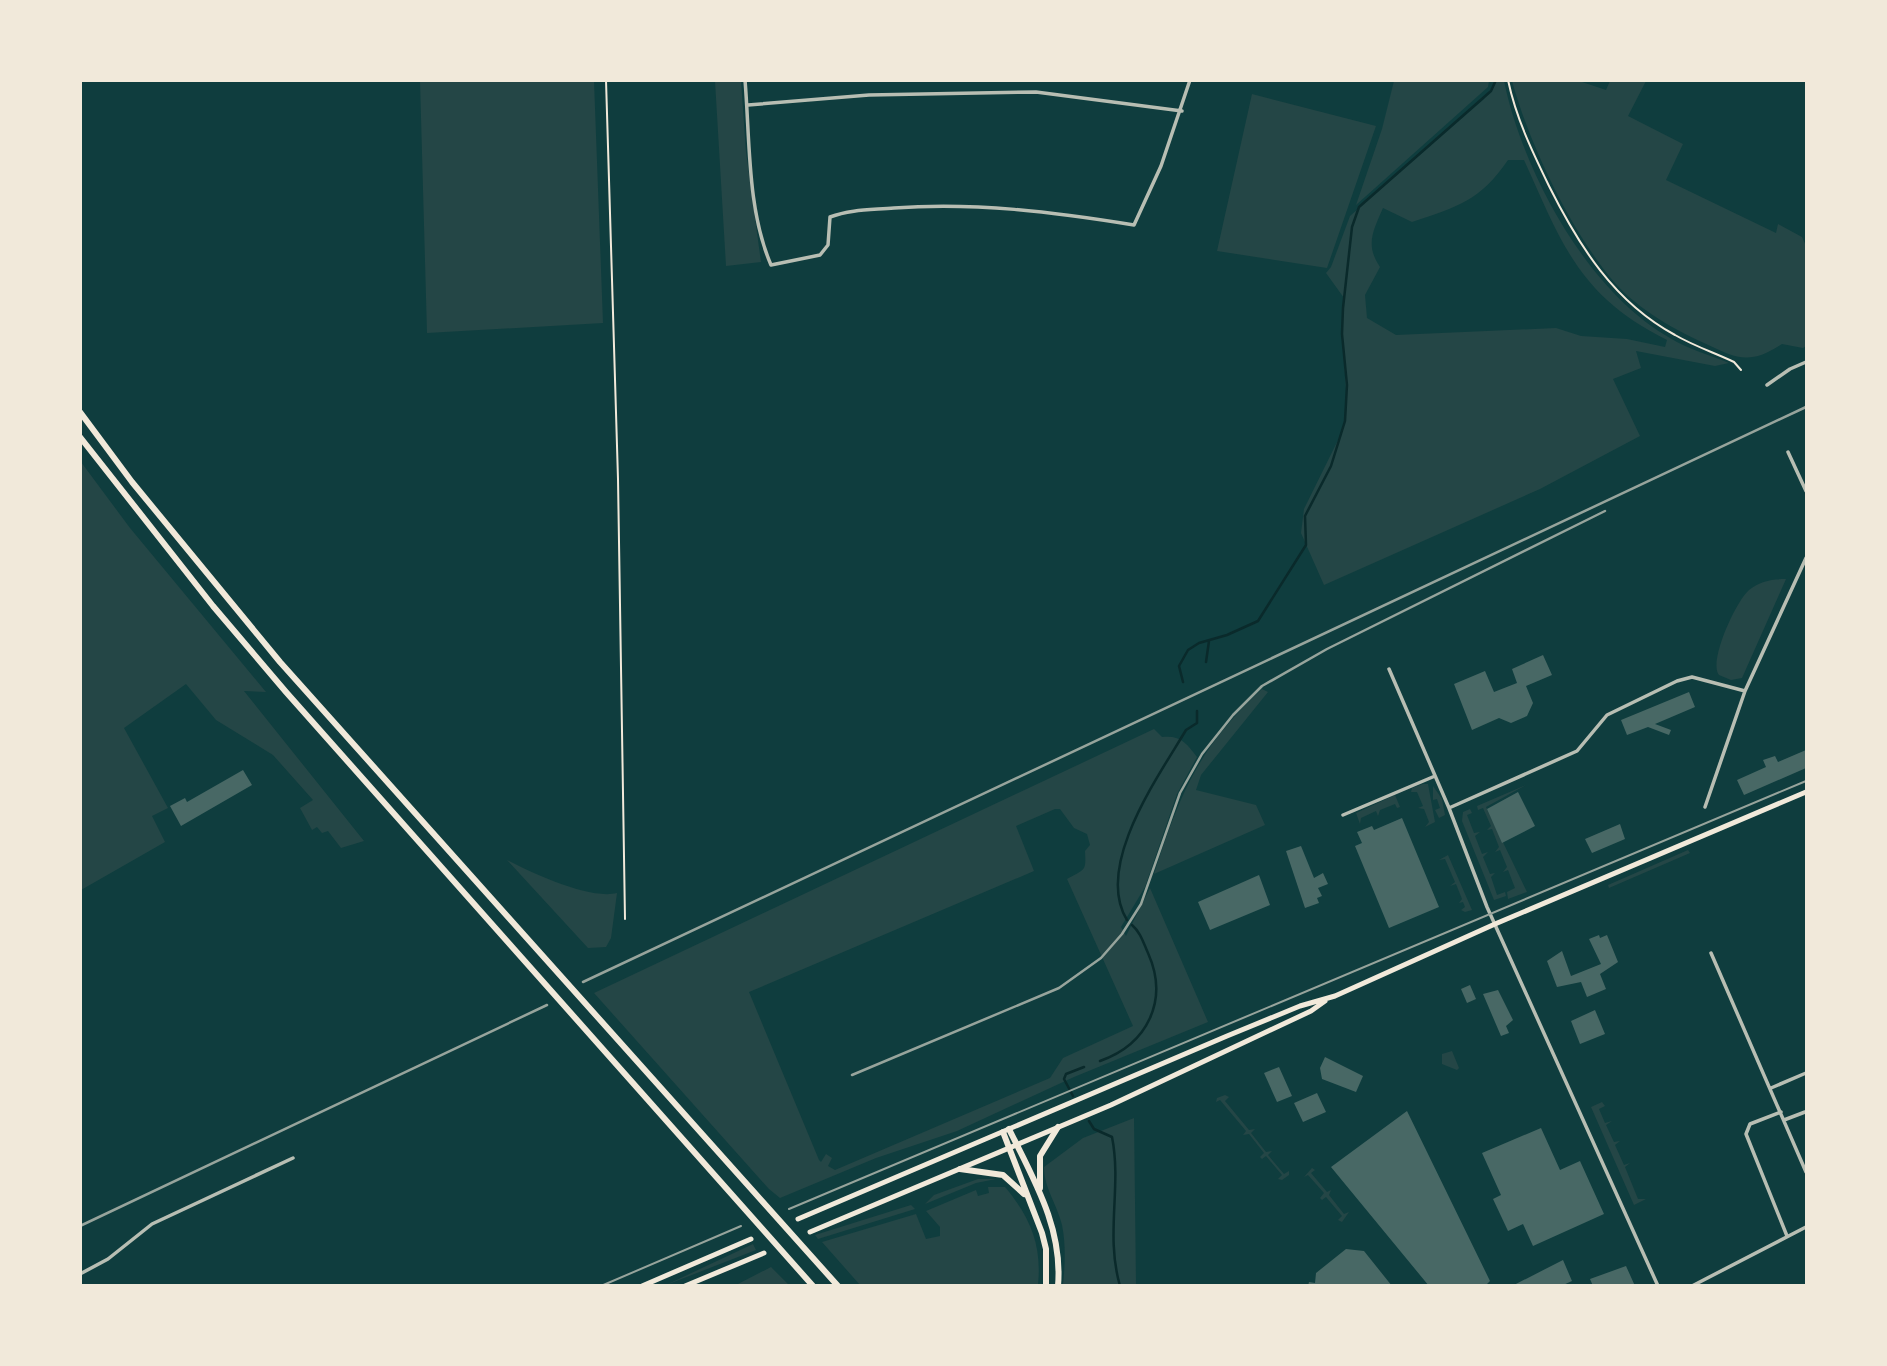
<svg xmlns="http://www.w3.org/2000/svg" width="1887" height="1366" font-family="Manrope,sans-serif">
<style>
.green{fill:#244646;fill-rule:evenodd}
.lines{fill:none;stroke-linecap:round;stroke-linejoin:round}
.stream{stroke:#0a2a2b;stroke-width:2.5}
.building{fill:#486865}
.path{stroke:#f1e9da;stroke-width:2}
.minor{stroke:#b8beb3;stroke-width:3.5}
.primary{stroke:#f1e9da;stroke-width:5}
.motorway{stroke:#f1e9da;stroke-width:6}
.tram{stroke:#97a49c;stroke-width:2}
.rail{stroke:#97a49c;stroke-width:2.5}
</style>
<rect width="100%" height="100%" fill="#0f3d3e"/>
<path class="green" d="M420,81h174l9,242 -176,10z
M715,81h26l5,71 15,110 -35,4z
M1394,81h95l-1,6 -132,118 26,-76z
M1496,81h8c19,91 83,210 166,257 18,11 40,17 59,25l-14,3 -79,-15 5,17 -28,11 27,57 -100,53 -216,96 -23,-52 3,-24 38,-77 5,-26 -5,-76 2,-32 -18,-25 5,-6 19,-51 134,-117zM1508,160h16c38,84 55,136 143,180l-2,7 -38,-8 -46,-3 -25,-8 -160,7 -29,-17 -2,-23 15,-28c-15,-22 -7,-36 3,-59l29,14c45,-15 68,-21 96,-62z
M1512,81h67l27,9 4,-9h36l-18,35 55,28 -17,36 110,53 2,-9 24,13 4,9v100l-3,2 -21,-4c-33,22 -46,14 -78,-1 -35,-16 -71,-37 -95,-67 -41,-51 -80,-133 -97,-195z
M1252,94l124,32 -49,142 -110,-17z
M81,462l49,66 136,164 -22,-1 120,150 -23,7 -13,-17 -6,2 -5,-6 -5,3 -12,-22 13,-8 -40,-45 -57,-35 -30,-36 -62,44 44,80 -16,8 13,26 -84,48z
M1786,579l-44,99 -11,2 -12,-5c-11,-13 17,-74 30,-85 11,-9 23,-11 37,-11z
M1262,689l6,3 -67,83 -5,15 60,15 9,20 -111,49c26,-80 44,-126 108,-185z
M1154,729l8,8c19,-2 24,6 35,20l-20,37 -32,93 -24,40 5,9 24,-48 58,134 -134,55 -117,54 -81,27 -96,40 -11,-9 -175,-196zM1055,809h5l14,19 13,6 3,11 -5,6c1,20 1,18 -18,28l66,147 -70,32 -13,20 -215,92 -7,-4 4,-8 -6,-4 -5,8 -2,-2 -70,-168 285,-121 -18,-45z
M1423,784h5l7,38 -10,5 4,-5 -5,-13 -6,-1 5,-2 -6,-14h-6l1,-4z
M1526,785l-40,22 41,85 -19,7 -1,-7 8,-4 -7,-18 -5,2 4,-5 -7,-17 -5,2 4,-5 -7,-18 -5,1 4,-4 -8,-18 -5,2 -1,-4z
M1433,786l9,13 3,16 -6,3 -4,-8 5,-2 -3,-9 -4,1z
M1395,795l5,12 -3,1 -2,-4 -15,6 -2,6 -2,-5 -15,7 -1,6 -4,-11z
M1470,809l2,4 -5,2 7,18 6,-1 -5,4 7,18 6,-2 -5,5 7,17 5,-1 -4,4 6,18 8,-3 1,4 -12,4 -32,-79 1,-9z
M1688,850l2,3 -81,35 -1,-3z
M1448,855l24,55 -7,2 -4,-2 4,-3 -2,-5 -4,1 3,-4 -6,-15 -6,2 5,-4 -10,-23 -6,1z
M507,860c25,13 83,40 110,33l-6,45 -5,9 -18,1z
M1452,1051l7,17 -2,2 -15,-6v-10z
M1225,1095l4,2 -4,4 24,29 6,-1 -4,4 15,19 6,-1 -4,4 16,19 5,-3v4l-7,5 -4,-1 4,-4 -16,-19 -4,3 -2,-2 4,-4 -15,-19 -6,1 3,-4 -26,-31 -4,2 1,-4z
M1602,1102l3,4 -6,3 6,14 7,-2 -6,4 8,17 6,-1 -5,4 9,20 6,-2 -5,4 13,32h8l-12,6 -43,-98z
M1134,1118l2,167h-73c2,-19 3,-41 -1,-60 -5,-21 -18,-37 -18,-58l39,-29z
M1312,1168l3,2 -4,3 16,19 4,-2 -2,5 15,19 5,-2 -7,10 -4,-2 4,-4 -16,-19 -4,3 -2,-2 4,-5 -16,-18 -4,2z
M978,1179h18l-20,4 -51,21 9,-9z
M988,1187h17c26,31 37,59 33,98h-178l-38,-43 94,-28 10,25 14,-3v-9l-14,-16 50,-21 2,6 11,-3z
M911,1205l4,4 -97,30 -3,-4z
M753,1244l3,6 -90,35z
M771,1267l18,18h-53z"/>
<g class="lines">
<path class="stream" d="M1206,662l3,-21
M1183,682l-4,-16 9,-16 11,-7 28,-8 31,-14 48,-76 -1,-29 26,-50 14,-45 2,-36 -5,-51 1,-26 9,-81 7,-20 132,-116 5,-11
M1127,920c-33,-54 31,-143 59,-190l11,-7v-12
M1100,1061c48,-17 69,-61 48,-108 -5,-11 -7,-20 -16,-28
M1073,1096l-9,-17 2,-5 18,-7
M1089,1121l5,8 18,8c10,50 -7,97 8,149"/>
</g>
<path class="building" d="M1543,655l9,20 -26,11 7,17 -6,13 -16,7 -12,-5 -27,12 -18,-46 31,-13 9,21 23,-9 -5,-14z
M1689,692l6,15 -40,17 16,6 -2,5 -21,-8 -21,8 -6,-15z
M1806,750v18l-62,27 -7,-15 29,-13 -3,-7 12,-4 3,6z
M243,770l9,15 -71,41 -11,-20 15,-8 2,4z
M1518,792l17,34 -33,17 -15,-34z
M1402,818l37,89 -50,21 -34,-82 7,-3 -5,-11 15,-6 2,4z
M1620,824l5,15 -33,14 -7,-14z
M1301,846l13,32 9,-5 5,11 -10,4 4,8 -5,2 2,5 -14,5 -19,-57z
M1259,875l11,30 -60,25 -12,-28z
M1599,935l1,3 7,-3 11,27 -18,12 6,15 -19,8 -6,-15 -24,5 -10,-26 15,-10 9,25 30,-12 -12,-25z
M1470,985l6,14 -9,4 -6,-14z
M1498,990l15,30 -7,6 3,7 -8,3 -18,-42z
M1595,1010l10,24 -25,10 -9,-23z
M1325,1057l38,19 -7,16 -34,-13 -2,-11z
M1279,1067l13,29 -15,6 -13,-29z
M1317,1093l9,19 -23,10 -9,-19z
M1407,1111l83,170 -5,5h-56l-98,-119z
M1541,1128l19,42 20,-9 24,53 -71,32 -10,-22 -15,7 -15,-32 8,-4 -19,-42z
M1346,1249l18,2 28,35h-84l1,-4 6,1 1,-10z
M1563,1260l9,21 -11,5h-49z
M1626,1266l9,20h-42l-3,-7z"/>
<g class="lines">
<path class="path" d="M606,80l12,399 7,440
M1508,80c8,38 24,71 41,106 30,60 65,116 126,149 19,11 40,18 59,27l7,8"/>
<path class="minor" d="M745,80c5,60 2,129 26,185l49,-10 8,-10 2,-28c21,-8 42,-7 64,-9 81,-6 160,4 240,17l27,-59 29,-86
M748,105l121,-10 167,-3 146,19
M1767,385l23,-16 16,-7
M1788,452l18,39
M1389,669l60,139 38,99 171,379
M1705,807l40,-116 61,-133
M1449,808l128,-57 30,-36 70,-34 15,-4 53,14
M1343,815l92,-39
M1711,953l95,219
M1771,1088l35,-15
M1781,1112l-31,12 -4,10 41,102
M1784,1120l21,-8
M80,1274l28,-15 44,-35 141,-66
M1692,1286l114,-59"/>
<path class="primary" d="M798,1219l429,-183 73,-30 35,-10 160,-72 311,-132
M810,1232l301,-127 200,-94 14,-10
M642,1286l109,-47
M685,1286l79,-33"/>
<path class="motorway" d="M80,412l52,70 148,180 558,624
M80,437l133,169 73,86 527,594
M1009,1129c25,51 54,99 49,157
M1003,1132l39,101 4,16v37
M960,1169l43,6 21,19
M1040,1188v-32l18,-29"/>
<path class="tram" d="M789,1209l1017,-428
M601,1286l140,-60"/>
<path class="rail" d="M583,982l1223,-575
M852,1075l207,-87 42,-30 21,-24 19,-30 39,-111 22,-39 31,-39 29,-29 65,-37 278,-138
M80,1226l467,-221"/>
</g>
<rect width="1887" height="1366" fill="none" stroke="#f1e9da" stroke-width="164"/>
</svg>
